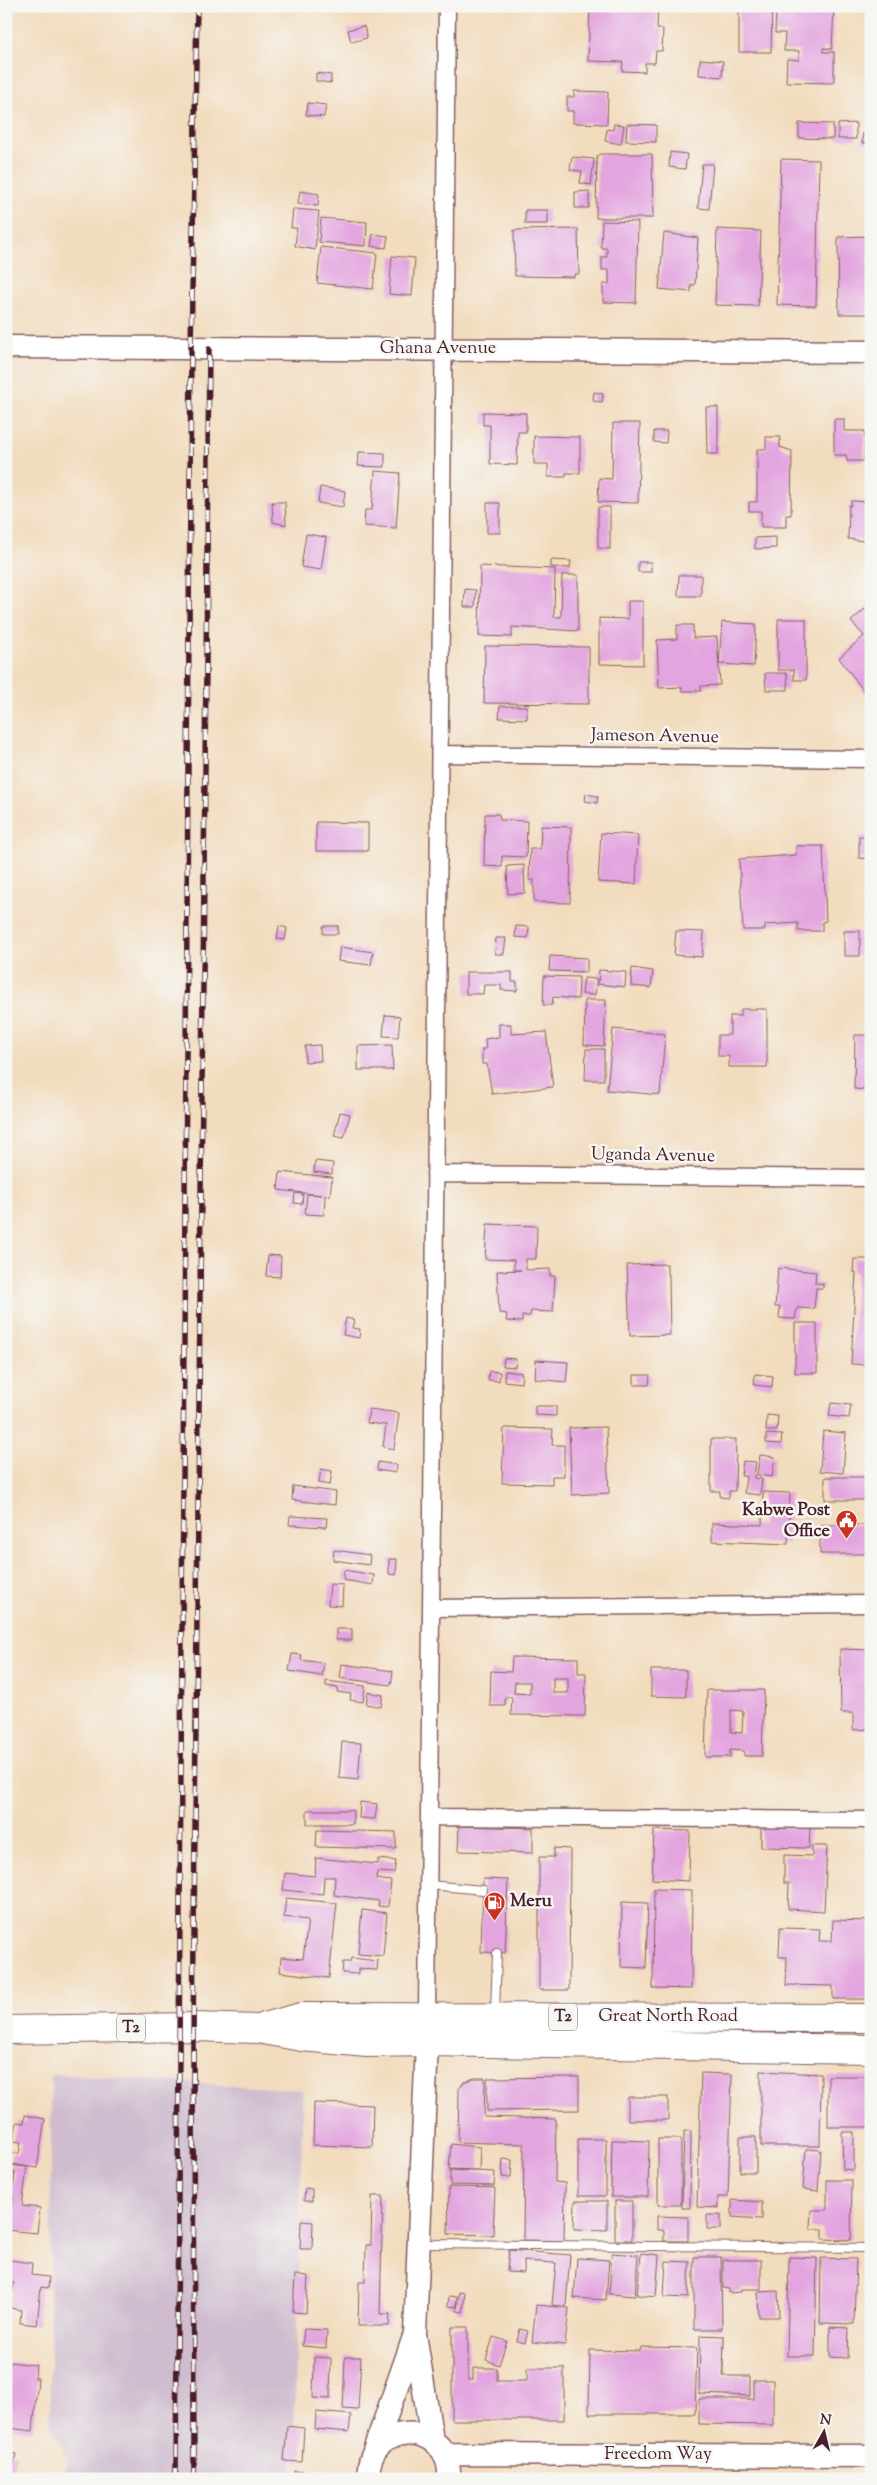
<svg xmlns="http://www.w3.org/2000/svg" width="877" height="2485" font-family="'Sorts Mill Goudy',serif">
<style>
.railway{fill:#cfbdcf}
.building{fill:#e3a5df;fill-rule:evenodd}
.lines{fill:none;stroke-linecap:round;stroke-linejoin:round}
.lane-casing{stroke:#85615e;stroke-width:10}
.street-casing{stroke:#85615e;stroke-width:19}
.secondary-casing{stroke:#85615e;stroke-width:25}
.highway-casing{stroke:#85615e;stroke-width:30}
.lane{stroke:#fff;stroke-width:8}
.street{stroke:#fff;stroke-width:16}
.secondary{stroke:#fff;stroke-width:22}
.highway{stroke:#fff;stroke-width:28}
.rail-casing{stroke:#4a1f2b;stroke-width:5.5}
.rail{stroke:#f6f6f2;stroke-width:4;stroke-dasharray:11;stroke-linecap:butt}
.labels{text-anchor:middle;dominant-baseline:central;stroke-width:5;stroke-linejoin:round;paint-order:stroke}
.shield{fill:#f6f6f2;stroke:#7e6067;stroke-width:1}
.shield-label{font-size:16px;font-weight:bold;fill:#4a1f2b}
.street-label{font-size:18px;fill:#4a1f2b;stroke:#f6f6f2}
.poi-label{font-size:18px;font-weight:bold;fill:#4a1f2b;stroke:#f6f6f2;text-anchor:end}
</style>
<rect width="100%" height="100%" fill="#f6f6f2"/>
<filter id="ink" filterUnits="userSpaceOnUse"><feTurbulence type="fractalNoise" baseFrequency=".02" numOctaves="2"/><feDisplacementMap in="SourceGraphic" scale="10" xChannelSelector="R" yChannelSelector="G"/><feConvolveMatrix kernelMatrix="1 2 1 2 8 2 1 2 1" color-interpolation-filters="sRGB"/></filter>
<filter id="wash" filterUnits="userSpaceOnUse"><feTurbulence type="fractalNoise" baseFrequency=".0096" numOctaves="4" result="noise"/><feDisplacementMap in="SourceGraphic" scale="20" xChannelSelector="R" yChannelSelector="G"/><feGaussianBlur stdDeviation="1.12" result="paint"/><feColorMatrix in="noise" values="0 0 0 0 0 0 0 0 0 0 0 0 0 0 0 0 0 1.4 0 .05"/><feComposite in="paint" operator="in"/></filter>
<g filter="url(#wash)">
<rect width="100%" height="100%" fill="#f2dcbe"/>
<path class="railway" d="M51,2074l252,16v-4l-9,352 -3,41h-232l10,-18 -19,-38z"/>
<g id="blocks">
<path class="building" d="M590,6h68l-1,23h6l-1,22h-6l-1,12h-10v9l-23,-1 1,-9 -35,-1z
M739,6h33l-1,46h-32z
M785,6h49l-2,43 -9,-1v4h11v31l-48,-1 1,-23 12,1v-9h-15l1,-18h-10l1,-25z
M364,26l3,12 -16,4 -3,-12z
M700,59l23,2 -1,16 -23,-2z
M316,73l15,2v8l-15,-2z
M574,91l34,1 -1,32 -34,-1v-12h-6v-14h7z
M308,103l18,2 -2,12 -18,-2z
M799,123l34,1v15l-34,-1z
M856,123v16h-18v-15z
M614,124l10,1 -3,19 -16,-3 2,-12 6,1z
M627,124l29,1v17l-30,-1z
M863,133h8v10h-9z
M670,152l17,2 -2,15 -16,-2z
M600,154h52l1,64h-57l1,-62z
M572,157l22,2 -3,26 -11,-2 2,-12 -12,-1z
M781,159l38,1 -3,146 -39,-1z
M702,164h11l-4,45 -11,-1z
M300,191l19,3 -1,12 -20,-2z
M589,191v17h-14v-16z
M293,209l26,2 -4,39 -20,-4 2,-18h-6z
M525,210h23v14h-23z
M321,218l46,4 -1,24 -47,-4z
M602,221l36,1 -2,81 -33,-1v-18h6v-14h-7v-13h5v-9h-6z
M578,229l1,45h-5v3l-59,-1 -1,-46z
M717,229l44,2 -3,75 -43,-1z
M664,233l34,5 -3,47h-4v7l-32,-3z
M373,234l15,2 -2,12 -15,-2z
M871,236v78h-32l-1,-77z
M321,247l56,6 -4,36 -56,-6z
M392,256l23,2 -3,38 -23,-2z
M594,392l9,2 -1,8 -9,-1z
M706,407h12v47h-11z
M483,412l43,1v19h-8l-1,33 -27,-1v-39h-7z
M834,419h10v12h21l-1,30h-17l-1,-6h-12z
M613,423h27l-2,80 -40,-1 1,-24 13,1z
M654,431h13l-1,12 -12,-1z
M534,436l46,1v36h-14v4h-18v-13h-14z
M766,437h14v10l12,4 -1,64h-5v12h-25v-16h-12v-9h8v-53h9z
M359,452l26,1v14l-27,-1z
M375,471l25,2 -4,55 -32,-2 1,-16h7z
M320,487l25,4 -2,16 -25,-4z
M851,501l20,1v40l-23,-3 1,-34 2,1z
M272,502h13l1,23 -13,-3z
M487,503h13v30h-13z
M598,507h12v42l-12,-1z
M306,534l20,3 -5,33 -20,-3z
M776,537v11l-21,1v-11z
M551,560l20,1 -1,7 -19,-1z
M638,562h13v10h-13z
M480,566l75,3 -1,48h7l1,-42h16v56l-66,-4v10l-33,-1z
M679,575h22v21h-23z
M465,589l11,1 -1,17h-11z
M628,601h15v64l-44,-1v-46l29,1z
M871,604v94l-1,1 -31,-41 25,-22 -13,-15z
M778,619h28v61h-12v-10h-16z
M722,622l34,2 -2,42 -35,-2z
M677,625h16v13l24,-1 3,48 -19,1v5h-19v-4l-23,1 -2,-48 20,-1z
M485,646l104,1v57l-105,-1z
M765,673h22l1,17h-22z
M500,706h27v13l-28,-1z
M586,794l12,2 -1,7 -12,-2z
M485,814h14l1,6 27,1 -1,36 -24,-1v11l-18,-1z
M316,822l52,1v28h-52z
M541,826l30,1 -1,76 -36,-1v-22h-5l1,-31h10z
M601,833l37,2 -2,49 -38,-2z
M859,836l12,1v22l-12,-1z
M796,846h27l3,75 -4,1v9h-24v-8l-33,2v5h-22l-4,-71 57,-4z
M524,865l1,28 -17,1 -1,-28z
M279,926l8,2 -2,12 -8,-1z
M323,926h15v8h-15z
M516,926l13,1 -1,11 -13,-1z
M676,931l28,1 -2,25 -28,-2z
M844,931h16v25h-16z
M496,938h10l-2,16h-9z
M340,947l33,5 -2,13 -33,-4z
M550,956l37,2v14l-38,-1z
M632,968l21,3 -2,17 -20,-2z
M599,970l27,2 -1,15 -27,-3z
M466,972h46v10h5v9l-16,-1v-5h-17l-1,9h-17z
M544,976l35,1 -1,22 -25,-2 -1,8h-9z
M584,978l13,1 -2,16 -13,-1z
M585,1000h21l-2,46 -20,-1z
M741,1009h26v58h-38v-11h-11v-21h12v-19h11z
M385,1015l15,1 -2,21 -15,-1z
M499,1024h12v10l35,-2 7,55 -61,7 -5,-30h-5v-15h4l-1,-10 14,-2z
M613,1029l52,5 -5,61 -53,-5z
M855,1035h16v55l-17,-1z
M320,1045l1,16 -16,1v-16z
M392,1045l1,25h-35v-24z
M586,1049h18v31h-19z
M340,1112l10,2 -6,24 -10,-2z
M315,1161l18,2 -1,11 -18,-2z
M280,1172l52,5 -2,19 -5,-1 -1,20 -19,-1 2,-20 15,1 -44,-5z
M295,1193l8,1 -1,10 -8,-1z
M487,1224l50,2 -1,33h-10v11l24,-1v7h5l-2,36 -22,-1 -1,5h-8v6l-16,-1 1,-7 -8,-1 -2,-42 24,-1h-7v-10l-29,-1z
M268,1255l13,1 -1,21 -14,-1z
M854,1259h17v106l-20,-1 5,-92h-3z
M667,1264v10h2l1,61 -40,1 -3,-71z
M778,1268l38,4 -1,11 8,1v4h-7l-2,21 -17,-1 -2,11 -16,-1 1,-11h-5z
M346,1318l8,2 -2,8 8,1 -1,9 -16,-3z
M795,1323h22v50h-22z
M504,1358l12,1 -1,8 -12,-1z
M536,1360l32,2 -2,20 -31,-3z
M489,1371l11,1 -1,9 -11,-1z
M505,1371l17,2 -1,10 -17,-2z
M755,1374l18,2 -1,11 -18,-2z
M634,1375h16l-1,10h-15z
M831,1403l20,2 -2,13 -20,-2z
M535,1406h21v10l-21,-1z
M369,1409l30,4 -5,36 -11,-2 3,-22 -19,-2z
M767,1415l11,1 -1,15h-11z
M606,1427l3,66 -37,2 -3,-67z
M504,1428l49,1 -1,16h12v31h-12v8l-50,-1z
M823,1431l23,2 -3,40 -23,-2z
M766,1434l16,1 -1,9 -15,-1z
M711,1439h25l-1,52h-6v7l-9,-1v-6h-9z
M760,1455l15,2 -3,20 -15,-2z
M743,1461l13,1 -2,16 8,1 -2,16 -16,-2 2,-17h-5z
M378,1462l19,3 -1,8 -19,-3z
M321,1469l11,2 -2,14 -11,-2z
M825,1477h46v23h-46z
M293,1486l43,6 -1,13 -43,-5z
M763,1492l27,1 -2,51 -76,-3v-18l50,2z
M290,1516l37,2 -1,9 -37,-2z
M820,1525h51v29h-51z
M334,1550l36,5 -1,10 -36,-5z
M389,1559h8l-1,16 -7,-1z
M344,1570l30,5 -1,10 -30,-5z
M330,1584l13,1 -1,21 -14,-1z
M336,1629h16v11h-16z
M840,1649l31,1v79l-18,1v-17h-12z
M292,1654l10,1 -1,5 23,3 -2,13 -33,-5z
M512,1657l66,1v15h8l-1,43 -74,-1 1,-18h-7v9h-15l1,-35 20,1zM553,1678h15v15h-15zM515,1682h15v12l-16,-1z
M342,1664l51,7 -2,14 -51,-7z
M651,1670h35v27l-35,-1z
M326,1681l39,5 -2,16 -13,-2 1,-6 -14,-2 1,-4 -12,-2z
M707,1690h57l-2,66h-18v-5l-14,-1v7h-25zM731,1710l12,1 -1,22 -11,-1z
M368,1692l15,3 -2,12 -15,-3z
M342,1742l19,1 -3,37 -19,-2z
M360,1802l17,2 -2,15 -16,-1z
M307,1810h46v14h-46z
M761,1825l49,1 -1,22 -48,-1z
M459,1826l74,2v25l-75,-2z
M317,1830l79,2v17l-80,-2z
M654,1830l36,1 -1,50 -37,-2z
M812,1846h15l-3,65 -36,-2 1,-26h-5v-28l28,1z
M554,1848l16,1 -1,141h-30v-133h15z
M316,1858l62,6v-5l18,2 -2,12 -17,-1 -1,7 15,2 -3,26 -10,-1 1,-5 -45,-6 1,-18h-11l-1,17 -40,-4 2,-17 30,3z
M483,1879l25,1 -3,73 -24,-1z
M654,1889l38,1 -1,99 -38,-1z
M286,1898l51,5 -8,75 -49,-6 1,-15 22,2 5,-39 -24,-3z
M622,1902l26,1 -2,65 -25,-1z
M362,1910l25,3 -4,43 -25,-2z
M833,1920l38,1v78h-38v-13l-47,-1 1,-28h-8l1,-29 40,1 -1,12h13z
M351,1958l27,3 -1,9 -19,-1v5l-16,-1 1,-11h7z
M761,2071l60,3 -1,72h-59z
M701,2073l31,1 -4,123h-10v11l-21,-1z
M828,2076h43v51h-43z
M579,2077v33l-92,1v-33z
M474,2078h11l-1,39 72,2 -1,63 10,1 -1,58 -41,-1 1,-96 -66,-2 1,-53 5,-7z
M628,2097h40v23h-40z
M314,2103l59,2 -1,42 -59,-2z
M25,2115l20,4 -8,49 -27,-4 2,-11 7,1 2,-12 -8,-1 4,-19 7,1z
M684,2131h7l-1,77h-8z
M842,2132h12v38l-11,-1z
M740,2137h16v35h-16z
M578,2139h28v57h-28z
M658,2139h23v66h-23z
M612,2140l37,1 -1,56h-37z
M451,2144l29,3 -1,23 -30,-1z
M806,2149l15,1 -3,41 -15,-2z
M503,2159l9,1 -1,17h-9z
M10,2165l17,2 -5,39 18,2 -3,25 -31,-3 2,-26 4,1 2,-12 -4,-1 1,-9 3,1 1,-12 -6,-1z
M450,2170l45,2 -1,14 -44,-1z
M827,2180h25l-1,60 -28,-1v-10h-13l1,-19h16z
M449,2187l46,1 -2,47 -45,-1z
M305,2188l7,1v12h-8z
M372,2196h11l-3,118h10l-1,12h-31l1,-44h6l1,-37h5z
M732,2200l30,2v17l-30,-2z
M575,2201h32v29l-33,-1z
M615,2201h17v39h-17z
M707,2215h14v14h-14z
M657,2216l31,1v24h-24v-11h-7z
M301,2221l12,1 -1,27h-12z
M509,2250l61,5 -4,51 -14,-1 4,-42 -32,-2v12l-17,-1z
M612,2253l26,2 -3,41 -26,-2z
M641,2253l18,2 -3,42 -19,-2z
M694,2257h27l1,72h-28z
M789,2257l28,1 -2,98h-28z
M577,2258l32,2 -3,40 -32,-2z
M821,2258l35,1 -2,65 -34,-1z
M10,2260l22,3 -1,12 18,2 -1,11 -7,-1 -4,38 -17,-2 1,-13 -11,-2 4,-25 -7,-1z
M723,2260h38v29h-20v3l-12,1v-4l-6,-1z
M666,2261l24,1 -2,36 -24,-1z
M295,2275l13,1 -2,37 -13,-1z
M778,2291l1,26h-20l-1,-25z
M459,2292l6,1 -2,19 -6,-1z
M449,2296l8,1 -1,10 -8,-1z
M536,2305l33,3 -4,37 -33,-3z
M452,2327h16v53h5v-12h24v13h30v-13h37v52h-112z
M830,2327l19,1 -1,30 -18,-1z
M304,2329l23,1 -1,18 -24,-2z
M520,2329l8,2 -3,12 -8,-2z
M700,2335l24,1 -1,40h27v20l-51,-2z
M493,2337l14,4 -8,24 -13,-5z
M641,2347l56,1 -2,66h-106l1,-64 50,1z
M314,2357l17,1 -1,41 -17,-1z
M345,2357h16l-3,53 -15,-1z
M10,2362l26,3 -1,13h3l-5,53 -24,-3 1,-14h-4v-11z
M754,2380h19v45l-74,-1v-25h55z
M316,2412l35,3 -2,17 -34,-3z
M287,2426l17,2 -2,34 -18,-1z
M6,2452l10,2 -6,25h-4z
M294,2471l11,1 -1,7h-11z"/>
</g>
</g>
<g filter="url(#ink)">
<use href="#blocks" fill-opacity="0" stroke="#85615e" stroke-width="1"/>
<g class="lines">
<defs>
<path id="lane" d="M429,1885l54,5
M495,2013l2,-60
M421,2244l450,4"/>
<path id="street" d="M440,754l431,5
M435,1174l436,4
M431,1608l440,-4
M429,1817l442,3
M427,2016l20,-2010"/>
<path id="secondary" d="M6,347l865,5
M427,2042l-12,292 17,106
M374,2451l40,-114
M445,2454l426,2
M369,2479c-6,-59 84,-62 80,0"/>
<path id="highway" d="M265,2027l36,-10 570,1
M6,2030l188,-3 63,2 45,8 65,6 60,-1 444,7"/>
</defs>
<use href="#lane" class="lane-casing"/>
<use href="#street" class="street-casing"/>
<use href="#secondary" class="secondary-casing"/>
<use href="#highway" class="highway-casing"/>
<use href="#lane" class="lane"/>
<use href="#street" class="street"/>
<use href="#secondary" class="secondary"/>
<use href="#highway" class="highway"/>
<defs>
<path id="rail" d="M176,2479l15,-2130 6,-343
M194,2479l-1,-439 16,-1691"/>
</defs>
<use href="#rail" class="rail-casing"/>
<use href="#rail" class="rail"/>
</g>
</g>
<defs>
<symbol id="civic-pin" viewBox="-11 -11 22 30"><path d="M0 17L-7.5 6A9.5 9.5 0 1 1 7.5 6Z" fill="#c8321e" stroke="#f6f6f2"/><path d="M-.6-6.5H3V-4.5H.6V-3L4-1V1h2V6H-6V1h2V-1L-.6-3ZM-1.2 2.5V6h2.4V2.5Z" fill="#fff"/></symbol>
<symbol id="fuel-pin" viewBox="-11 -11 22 30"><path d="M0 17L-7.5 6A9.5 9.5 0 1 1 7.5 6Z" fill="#c8321e" stroke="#f6f6f2"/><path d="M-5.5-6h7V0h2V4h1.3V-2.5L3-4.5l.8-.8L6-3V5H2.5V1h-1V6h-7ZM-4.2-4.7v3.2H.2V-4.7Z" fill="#fff"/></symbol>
</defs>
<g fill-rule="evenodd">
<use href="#civic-pin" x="834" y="1508" width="25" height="34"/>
<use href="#fuel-pin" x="482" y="1890" width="25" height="34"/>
</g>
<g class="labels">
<g class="shield">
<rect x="549" y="2003.5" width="28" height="27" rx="4"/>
<rect x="117" y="2014.5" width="28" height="27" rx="4"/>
</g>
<g class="shield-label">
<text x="563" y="2017">T2</text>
<text x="131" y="2028">T2</text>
</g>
<g class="street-label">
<text x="438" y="349">Ghana Avenue</text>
<text transform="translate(655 737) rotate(1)">Jameson Avenue</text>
<text transform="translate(653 1156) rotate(1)">Uganda Avenue</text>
<text x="668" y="2017">Great North Road</text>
<text x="658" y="2455">Freedom Way</text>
</g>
<g class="poi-label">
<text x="830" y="1511">Kabwe Post<tspan x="830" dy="21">Office</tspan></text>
<text x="510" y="1902" text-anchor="start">Meru</text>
</g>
</g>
<rect width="877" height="2485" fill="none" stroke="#f6f6f2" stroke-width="25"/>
<g transform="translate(824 2432) rotate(8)" stroke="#f6f6f2" stroke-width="4" paint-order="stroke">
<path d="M0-4L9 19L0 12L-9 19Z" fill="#4a1f2b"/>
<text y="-8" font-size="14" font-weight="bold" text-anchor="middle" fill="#4a1f2b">N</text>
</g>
</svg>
